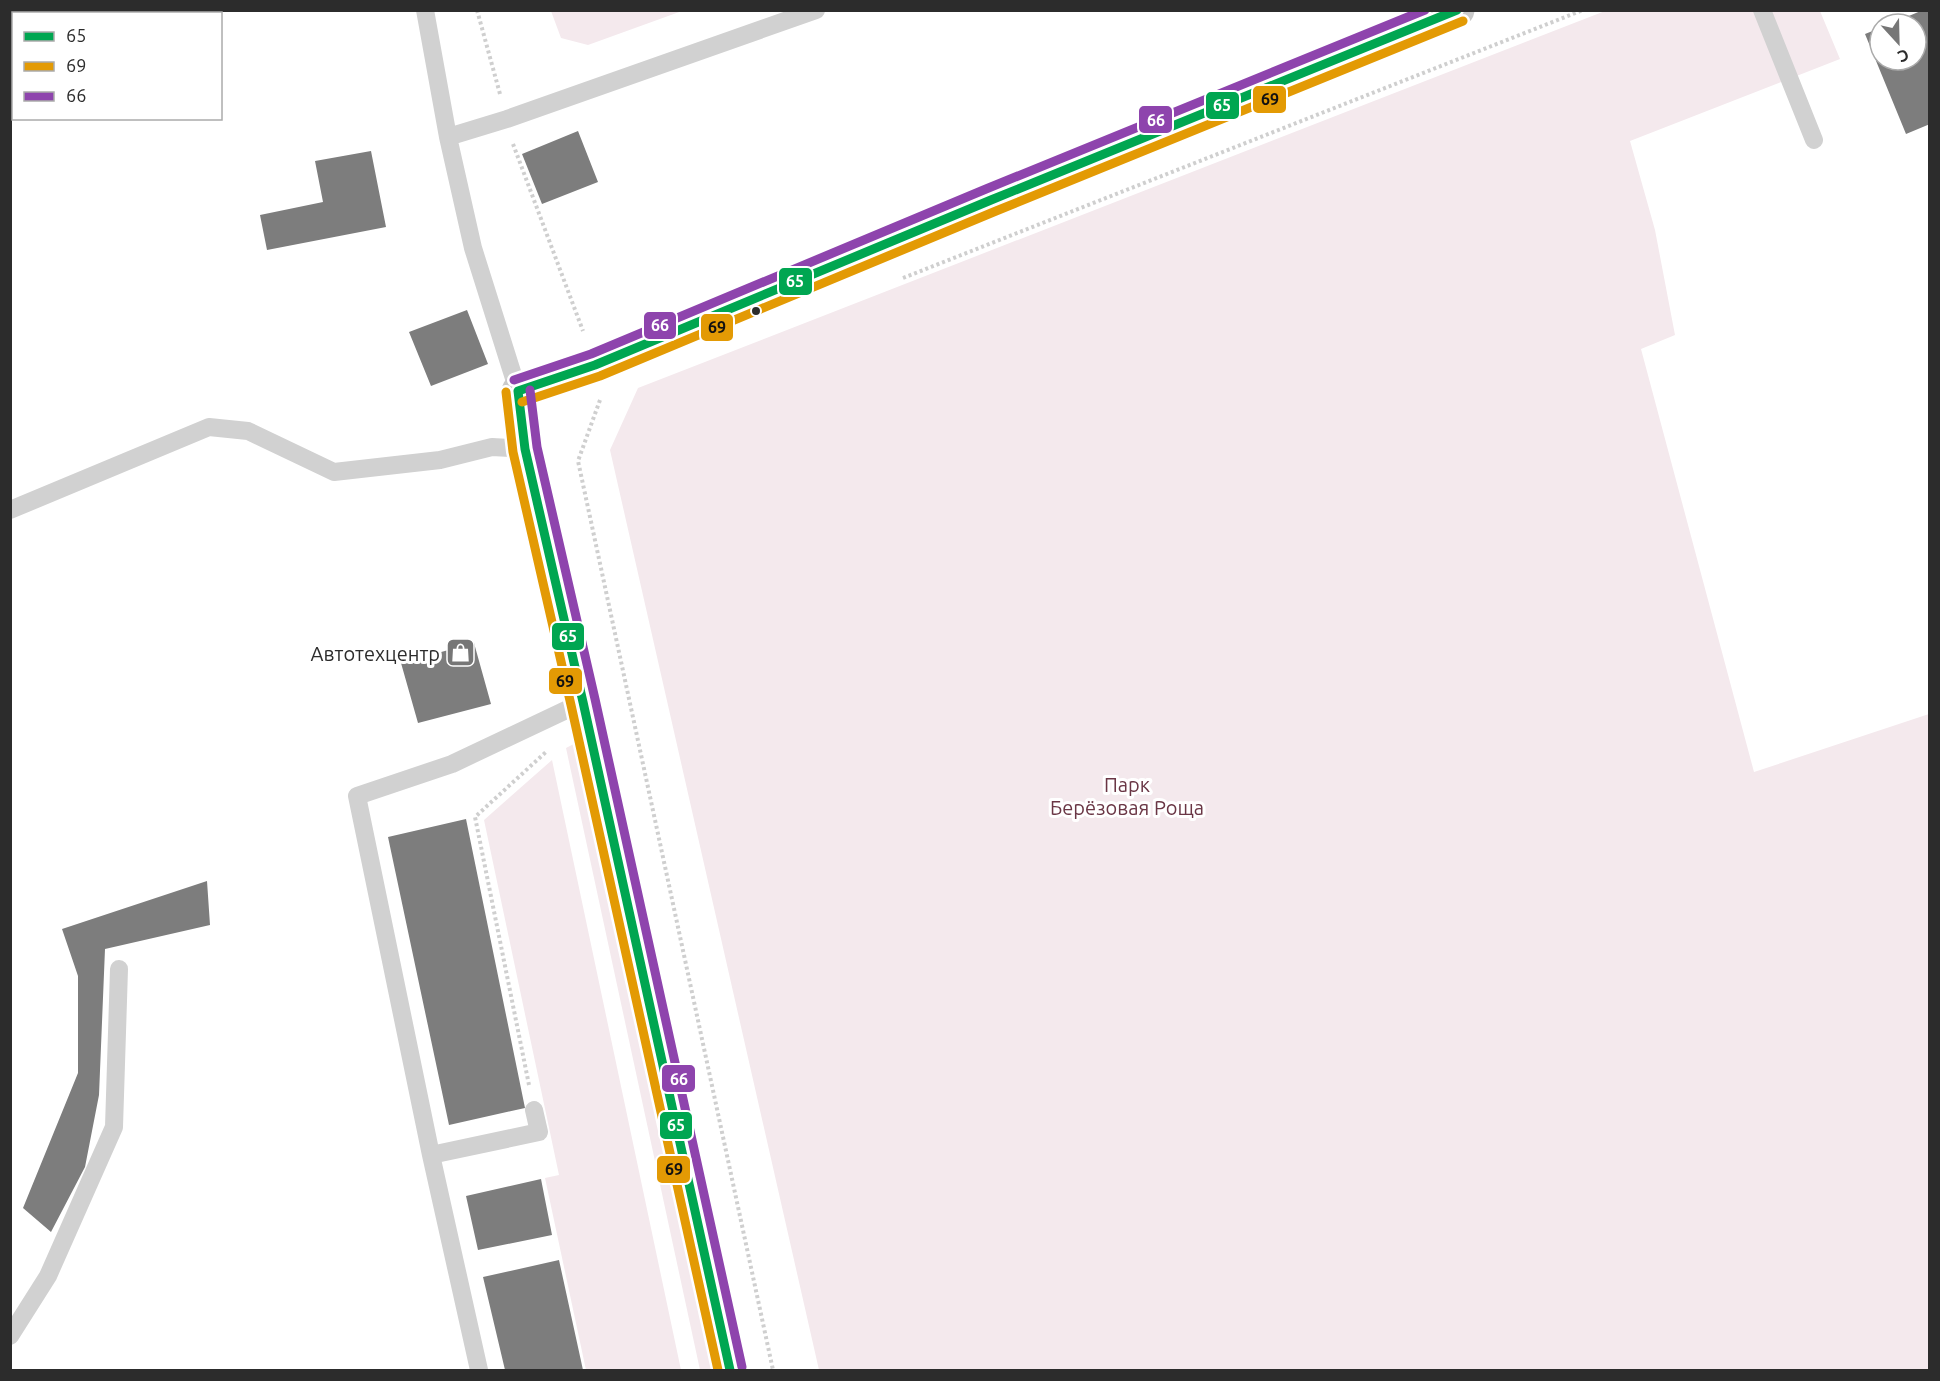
<svg xmlns="http://www.w3.org/2000/svg" width="1940" height="1381" font-family="Ubuntu,sans-serif">
<style>
.green{fill:#f4e9ed}
.building{fill:#7d7d7d}
.lines{fill:none;stroke-linecap:round;stroke-linejoin:round}
.path{stroke:#cfcfcf;stroke-width:4;stroke-dasharray:3 3;stroke-linecap:butt}
.lane{stroke:#d1d1d1;stroke-width:18}
.secondary{stroke:#cacaca;stroke-width:33}
.bus-1-casing{stroke:#fff;stroke-width:14}
.bus-2-casing{stroke:#fff;stroke-width:14}
.bus-3-casing{stroke:#fff;stroke-width:14}
.bus-1{stroke:#00a651;stroke-width:9}
.bus-2{stroke:#e39a04;stroke-width:9}
.bus-3{stroke:#8e44ad;stroke-width:9}
.bus-dot{fill:#2c2c2c;stroke:#fff;stroke-width:2}
.labels{text-anchor:middle;dominant-baseline:central;stroke-width:6;stroke-linejoin:round;paint-order:stroke}
.poi-label{font-size:20px;fill:#2c2c2c;stroke:#fff;text-anchor:end}
.park-label{font-size:20px;fill:#6a3645;stroke:#fff}
.line-badge{stroke:#fff;stroke-width:2}
.badge-label{font-size:16px;text-anchor:middle;font-weight:bold;fill:#fff}
.pale-badge-label{font-size:16px;text-anchor:middle;font-weight:bold;fill:#111}
</style>
<rect width="100%" height="100%" fill="#fff"/>
<path class="green" d="M551,11v-1l131,1 -94,34 -27,-7z
M1605,11h215l20,48 -210,82 25,89 20,105 -34,14 113,423 175,-58v656h-1110l-209,-920 28,-62z
M591,735l132,635h-23l-134,-622z
M552,760l129,610h-95l-41,-192 14,-3 -75,-355z"/>
<path class="building" d="M1923,10h7v114l-24,10 -41,-100 15,-6v32h36v-36h-26z
M578,131l20,51 -56,22 -20,-50z
M371,151l15,76 -119,23 -7,-35 63,-13 -8,-41z
M467,310l21,54 -57,22 -22,-54z
M474,643l17,61 -73,19 -17,-60z
M466,819l59,289 -76,17 -61,-288z
M207,881l3,44 -105,24 -6,146 -14,72 -34,65 -28,-24 55,-135v-97l-16,-47z
M541,1179l11,56 -74,15 -12,-54z
M559,1260l24,110h-78l-22,-93z"/>
<g class="lines">
<path class="path" d="M477,10l23,84
M513,144l70,187
M903,278l680,-268
M600,400l-22,61 195,909
M529,1085l-54,-268 72,-66"/>
<path class="lane" d="M425,10l23,127 25,111 45,143
M1762,10l52,130
M448,137l59,-18 309,-109
M10,510l199,-83 39,4 86,41 106,-12 52,-13 33,2
M431,1155l108,-23 -5,-22
M10,1336l38,-60 66,-149 5,-158
M479,1370l-48,-215 -74,-359 95,-32 131,-62"/>
<path class="secondary" d="M730,1370l-147,-668 -58,-253 -7,-58 77,-26 396,-165 467,-190"/>
<defs>
<path id="bus-1" d="M518,391l77,-26 396,-165 466,-190
M518,391l7,58 58,253 147,668"/>
<path id="bus-2" d="M506,392l7,60 58,253 147,665
M522,402l78,-26 396,-165 467,-190"/>
<path id="bus-3" d="M514,380l77,-26 395,-165 439,-179
M530,390l7,57 58,252 147,668"/>
</defs>
<use href="#bus-1" class="bus-1-casing"/>
<use href="#bus-2" class="bus-2-casing"/>
<use href="#bus-3" class="bus-3-casing"/>
<use href="#bus-1" class="bus-1"/>
<use href="#bus-2" class="bus-2"/>
<use href="#bus-3" class="bus-3"/>
</g>
<defs>
<symbol id="shop-square" viewBox="-11 -11 22 22"><rect x="-9" y="-9" width="18" height="18" rx="4" fill="#767676" stroke="#fff"/><path d="M-5-2.5h2.3a2.7 3.5 0 0 1 5.4 0H5L5.5 6h-11ZM-1.5-2.5h3a1.5 2.3 0 0 0-3 0Z" fill="#fff"/></symbol>
</defs>
<g fill-rule="evenodd">
<use href="#shop-square" x="444" y="636" width="33" height="33"/>
</g>
<circle class="bus-dot" cx="756" cy="311" r="5"/>
<g class="labels">
<g class="poi-label">
<text x="440" y="653">Автотехцентр</text>
</g>
<g class="park-label">
<text x="1127" y="784">Парк<tspan x="1127" dy="23">Берёзовая Роща</tspan></text>
</g>
</g>
<g class="line-badge">
<rect x="1252" y="85" width="35" height="29" rx="6" fill="#e39a04"/>
<rect x="1205" y="91" width="35" height="29" rx="6" fill="#00a651"/>
<rect x="1138" y="105" width="35" height="29" rx="6" fill="#8e44ad"/>
<rect x="778" y="267" width="35" height="29" rx="6" fill="#00a651"/>
<rect x="643" y="311" width="34" height="29" rx="6" fill="#8e44ad"/>
<rect x="700" y="313" width="34" height="29" rx="6" fill="#e39a04"/>
<rect x="551" y="622" width="34" height="29" rx="6" fill="#00a651"/>
<rect x="548" y="667" width="35" height="28" rx="6" fill="#e39a04"/>
<rect x="661" y="1064" width="35" height="29" rx="6" fill="#8e44ad"/>
<rect x="659" y="1111" width="34" height="29" rx="6" fill="#00a651"/>
<rect x="656" y="1155" width="35" height="29" rx="6" fill="#e39a04"/>
</g>
<g class="badge-label">
<text x="1222" y="111">65</text>
<text x="1156" y="126">66</text>
<text x="795" y="287">65</text>
<text x="660" y="331">66</text>
<text x="568" y="642">65</text>
<text x="679" y="1085">66</text>
<text x="676" y="1131">65</text>
</g>
<g class="pale-badge-label">
<text x="1270" y="105">69</text>
<text x="717" y="333">69</text>
<text x="565" y="687">69</text>
<text x="674" y="1175">69</text>
</g>
<rect width="1940" height="1381" fill="none" stroke="#2c2c2c" stroke-width="24"/>
<rect x="12" y="12" width="210" height="108" fill="#ffffff" stroke="#ababab" stroke-width="1.5"/>
<rect x="24" y="32" width="30" height="9" fill="#00a651" stroke="#ababab" stroke-width="1.5"/>
<text x="66" y="42" font-size="18" fill="#2c2c2c">65</text>
<rect x="24" y="62" width="30" height="9" fill="#e39a04" stroke="#ababab" stroke-width="1.5"/>
<text x="66" y="72" font-size="18" fill="#2c2c2c">69</text>
<rect x="24" y="92" width="30" height="9" fill="#8e44ad" stroke="#ababab" stroke-width="1.5"/>
<text x="66" y="102" font-size="18" fill="#2c2c2c">66</text>
<g transform="translate(1898 42) rotate(158)"><circle r="28" fill="#ffffff" stroke="#ababab" stroke-width="1.5"/>
<path d="M0-4.5L10 22L0 15L-10 22Z" fill="#767676"/>
<text y="-9" font-size="16" font-weight="bold" text-anchor="middle" fill="#2c2c2c">С</text>
</g>
</svg>
